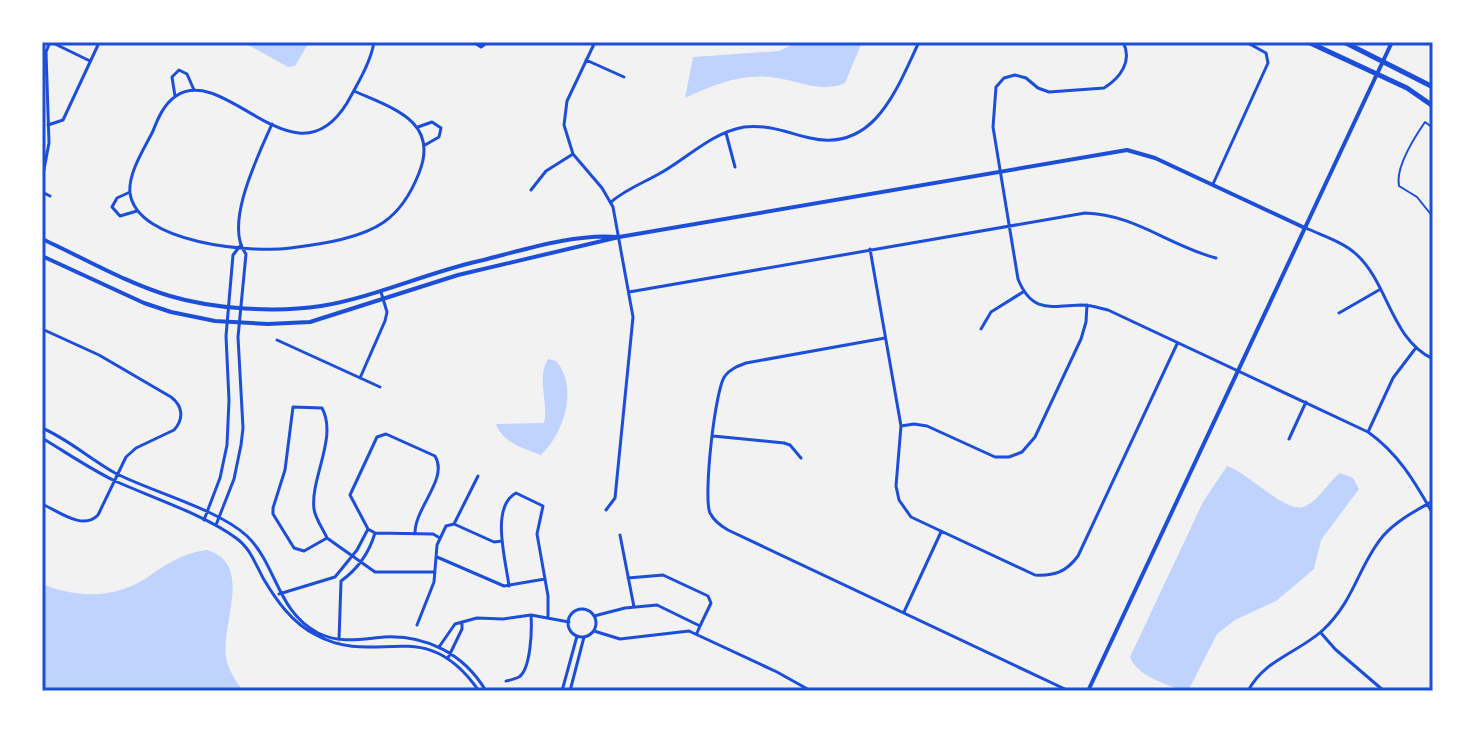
<svg xmlns="http://www.w3.org/2000/svg" width="1475" height="733" font-family="Bitter,serif">
<style>
.water{fill:#bfd3fe}
.lines{fill:none;stroke-linecap:round;stroke-linejoin:round}
.service{stroke:#1d4ed8;stroke-width:2}
.minor{stroke:#1d4ed8;stroke-width:3}
.tertiary{stroke:#1d4ed8;stroke-width:4}
.trunk{stroke:#1d4ed8;stroke-width:5}
.neatline{fill:none;stroke:#1d4ed8;stroke-width:3}
</style>
<rect width="100%" height="100%" fill="#f2f2f2"/>
<path class="water" d="M243,42h66l-14,24 -7,1z
M798,42h64l-17,41c-24,10 -43,-1 -68,-5 -32,-6 -63,6 -92,20l8,-41 86,-6z
M548,359l8,2c23,26 8,72 -15,94 -17,-6 -39,-13 -45,-31l48,-1c5,-20 -8,-45 4,-64z
M1227,466c20,6 59,47 76,41 15,-5 25,-25 37,-34l13,5 6,11 -38,51 -7,29 -38,32 -41,19 -18,14 -29,57h-4c-18,-7 -47,-15 -54,-34l73,-155z
M207,550c47,14 14,72 19,107 2,13 10,24 17,34h-201v-107c35,14 70,15 103,-5 20,-14 37,-26 62,-29z"/>
<g class="lines">
<path class="service" d="M1433,128l-8,-6c-11,16 -30,45 -26,64l18,11 16,20"/>
<path class="minor" d="M51,42l39,19
M473,42l8,5 7,-5
M595,42l-28,59 -3,24 9,29 29,34 11,19 20,110 -18,181 -9,12
M1123,42c10,19 -3,36 -19,46l-55,4 -11,-4 -12,-10 -11,-3 -11,3 -8,9 -3,40 25,152c14,35 33,27 64,26 9,0 17,3 26,5l260,122c30,21 47,50 65,82
M586,60l38,17
M354,91c38,17 86,30 65,82 -7,18 -18,37 -35,49 -24,17 -64,22 -93,26 -39,5 -154,-4 -161,-55 -2,-20 14,-44 23,-62 5,-13 11,-27 23,-35 50,-33 119,92 171,7 10,-18 24,-41 27,-61
M175,96l-3,-19 7,-7 8,4 7,16
M48,125l15,-5 35,-75
M418,127l14,-5 9,6 -2,9 -14,8
M726,133l9,34
M42,180l7,-37 -3,-91 4,-10
M1213,184l55,-121 -2,-10 -20,-11
M531,190l15,-19 27,-17
M42,192l8,4
M130,192l-13,6 -5,9 8,9 17,-5
M611,202c16,-14 35,-20 53,-31 27,-16 48,-38 80,-44 24,-3 44,6 66,11 65,15 87,-50 109,-96
M1306,228c17,8 37,14 50,26 33,30 34,84 77,105
M870,249l31,177 -5,60 3,14 12,17 124,58c20,1 31,-3 43,-19l99,-212
M629,292l456,-79c49,1 85,33 131,45
M1339,313l40,-23
M42,329l57,26 72,42c12,9 13,22 3,33l-38,18 -10,9 -28,58c-15,16 -40,-4 -56,-11
M981,329l10,-17 32,-20
M885,338l-139,25c-8,3 -16,6 -21,13 -10,12 -22,122 -15,137 4,8 11,13 18,17l341,161
M277,340l103,47
M360,378l25,-57 2,-9 -6,-20
M901,426l13,-2 13,2 68,31h14l13,-5 13,-15 46,-98 5,-17 1,-17
M42,428c26,11 48,31 73,45 37,19 103,36 132,63 30,29 30,76 71,97 22,11 43,6 66,4 43,-2 80,17 102,54
M1368,432l25,-54 22,-29
M713,436l71,7 6,2 11,13
M42,438c25,15 48,31 73,43 36,16 92,35 121,57 14,10 19,25 27,40 13,22 29,45 53,57 63,34 108,-23 163,56
M1289,439l17,-37
M204,520l16,-42 7,-33 2,-45 -3,-64 7,-81 7,-9
M454,524l40,18 8,-1
M216,525l18,-46 7,-34 2,-17 -5,-91 8,-83c-23,-29 13,-100 26,-130
M368,529l-18,-34 27,-58 9,-3 49,22c14,23 -21,52 -20,78
M368,529l7,4 58,1 7,4
M620,535l14,72
M327,538c-4,-9 -12,-20 -13,-29 -4,-30 24,-72 8,-101l-29,-1 -8,63 -12,38v6l21,34 10,3 23,-13 48,34h60
M437,557l67,29 41,-7
M628,578l35,-3 45,21 3,7 -11,23
M341,581c17,-12 28,-28 34,-48
M509,586c-3,-25 -19,-79 7,-93l27,13 -6,28 11,62v21
M279,594l56,-17 22,-27 11,-21
M568 623a14 14 0 1 1 28 0a14 14 0 1 1-28 0Z
M904,612l37,-80
M594,616l31,-8 32,-3 43,21 -3,7
M417,625l17,-43 3,-37 9,-19 8,-2 24,-48
M594,631l26,8 69,-8 88,41 34,19
M1321,633l14,16 49,42
M339,640l2,-59
M439,647l16,-23 22,-6 26,1 28,-4 38,7
M448,658l14,-29v-6
M506,681c2,0 11,-3 13,-4 12,-8 13,-48 12,-62
M562,691l15,-55
M570,691l14,-54
M1248,691c17,-32 50,-38 75,-61 32,-30 35,-64 60,-94 13,-15 32,-25 50,-35"/>
<path class="tertiary" d="M42,239c42,19 84,44 128,57 43,13 106,17 151,10 54,-9 105,-33 158,-45 41,-10 96,-28 138,-24
M42,256l102,47 27,9 44,9 53,3 42,-2 148,-47 161,-38 508,-87 28,8 150,70
M1088,691l304,-649"/>
<path class="trunk" d="M1308,42l99,46 26,18
M1344,42l89,45"/>
</g>
<rect width="1475" height="733" fill="none" stroke="#ffffff" stroke-width="88"/>
<rect x="44" y="44" width="1387" height="645" class="neatline"/>
</svg>
